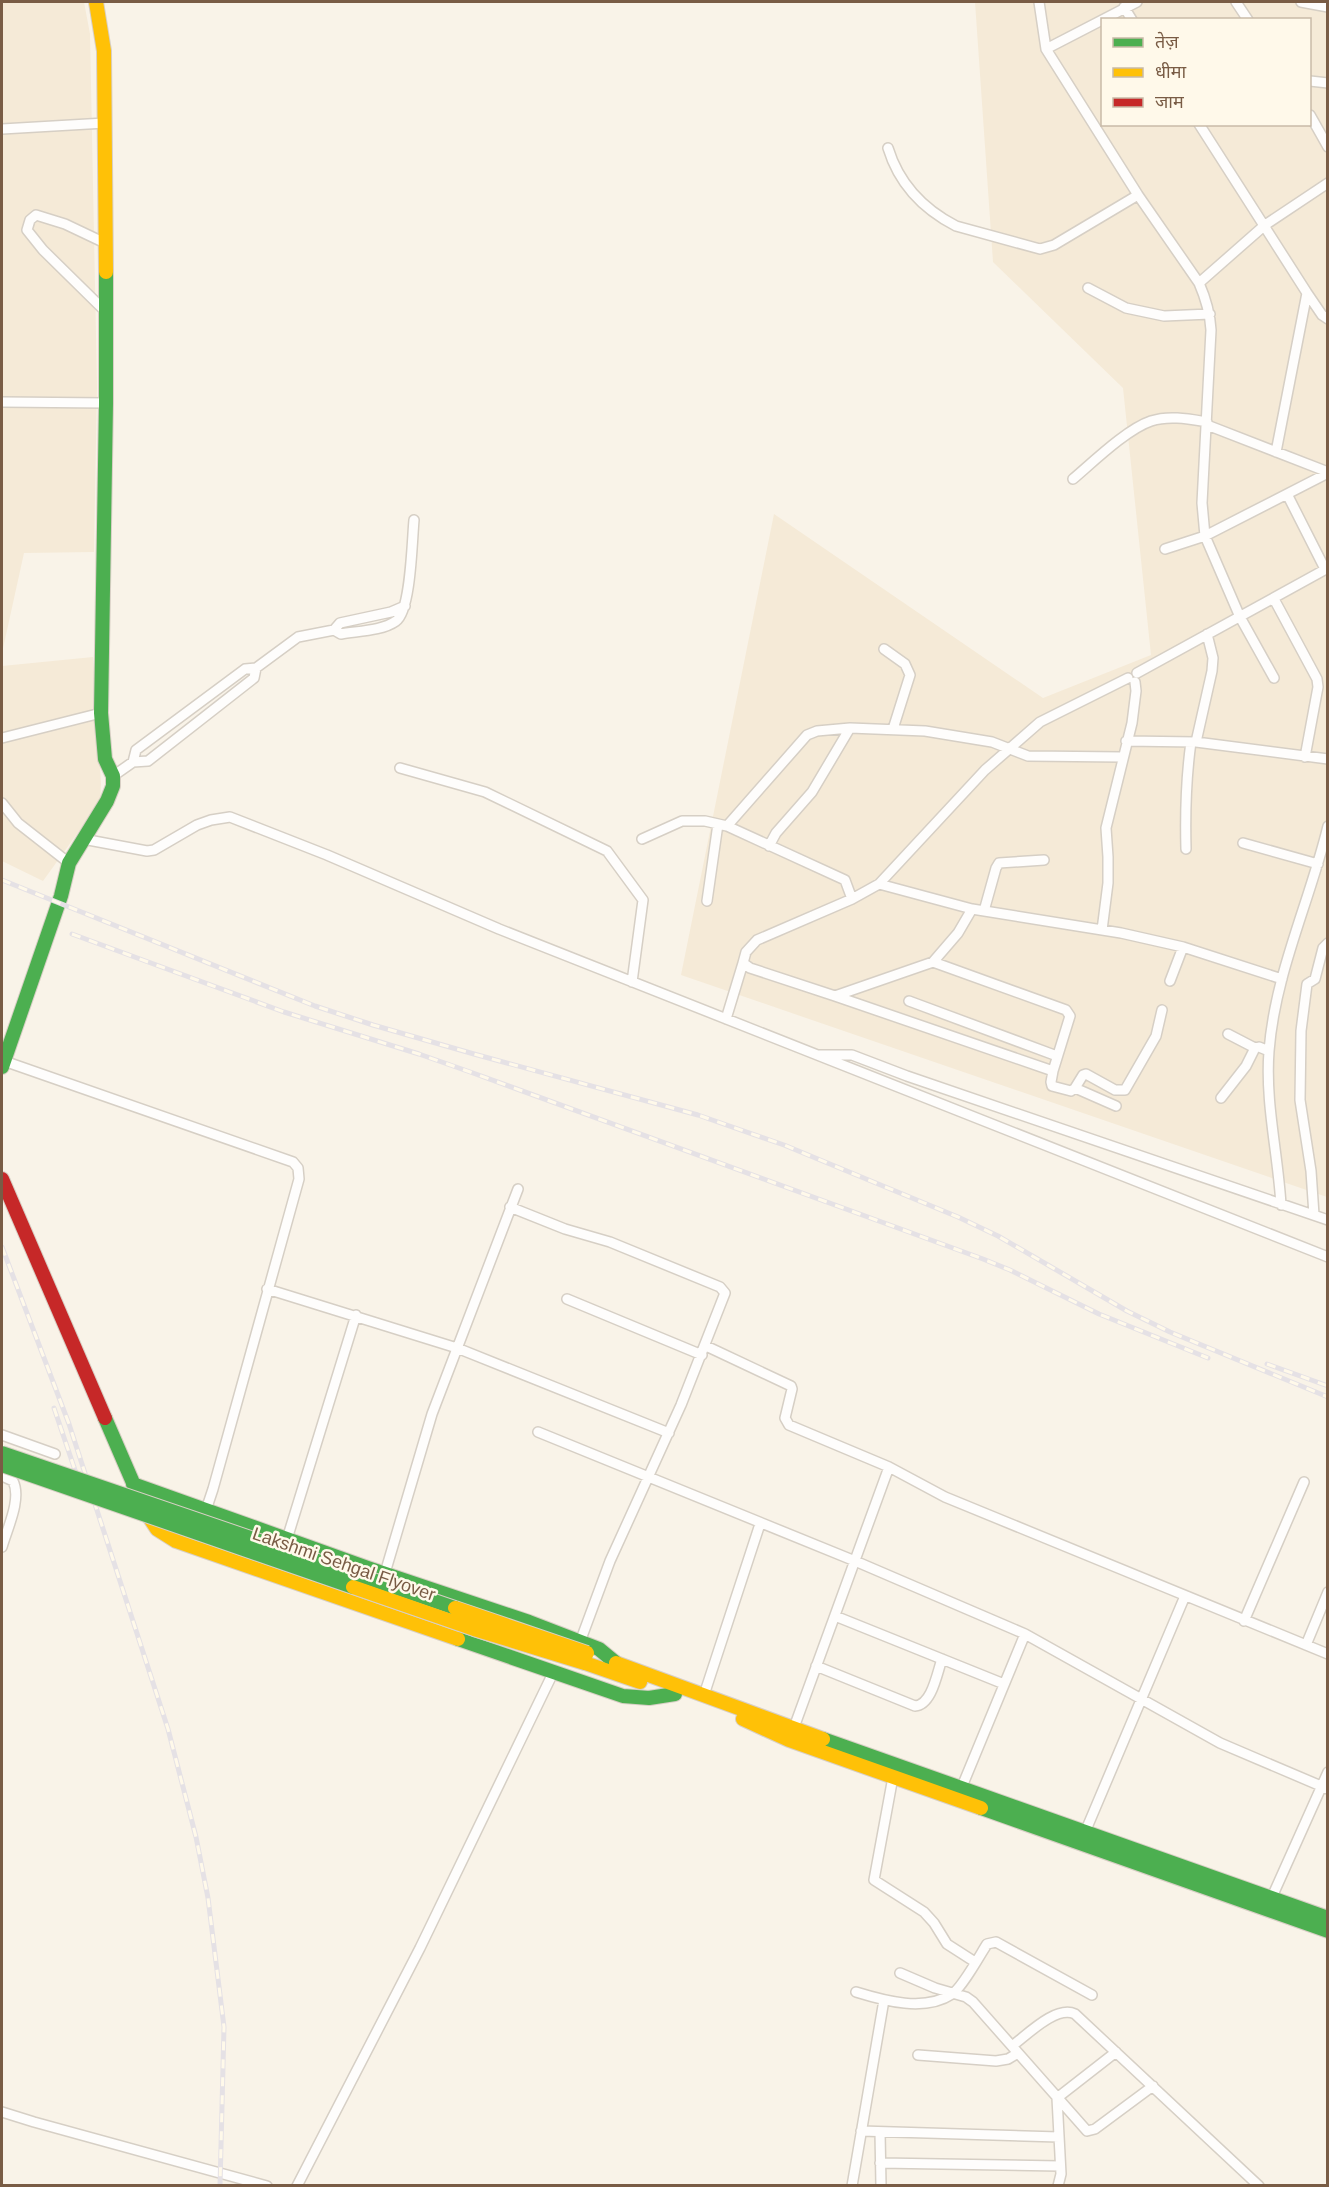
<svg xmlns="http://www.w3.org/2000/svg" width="1329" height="2187" font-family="Helvetica,'Noto Sans Devanagari',sans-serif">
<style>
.residential{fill:#f5ead7;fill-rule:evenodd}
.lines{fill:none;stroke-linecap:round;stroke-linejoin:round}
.street-casing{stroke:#d6cfc5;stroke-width:12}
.fast-casing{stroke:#d8cfc5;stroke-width:16}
.slow-casing{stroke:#d8cfc5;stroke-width:16}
.jam-casing{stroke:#d8cfc5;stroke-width:16}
.street{stroke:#fefdfc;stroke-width:9}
.fast{stroke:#4caf50;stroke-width:14}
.slow{stroke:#ffc107;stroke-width:14}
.jam{stroke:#c62828;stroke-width:14}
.rail-casing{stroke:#e5e1e5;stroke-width:5}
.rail{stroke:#fff9ea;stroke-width:3;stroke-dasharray:9;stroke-linecap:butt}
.fast-bridge-casing{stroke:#d8cfc5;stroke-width:16;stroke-linecap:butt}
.slow-bridge-casing{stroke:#d8cfc5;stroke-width:16;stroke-linecap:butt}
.fast-bridge{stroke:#4caf50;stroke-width:14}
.slow-bridge{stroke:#ffc107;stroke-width:14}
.labels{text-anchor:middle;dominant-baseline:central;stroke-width:5;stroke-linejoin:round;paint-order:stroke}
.street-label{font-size:18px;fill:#795c45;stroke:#fff9ea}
</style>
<rect width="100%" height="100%" fill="#f9f3e8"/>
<path class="residential" d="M2,2h82l6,32 7,352 -3,166 -70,1 -22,100z
M975,2h352v1195l-646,-222 93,-461 269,184 108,-43 -28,-267 -130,-126zM1102,20h208v104h-208z
M93,657l8,127 -1,18 -57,79 -41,-20v-195z"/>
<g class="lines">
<defs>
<path id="street" d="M1039,2l7,47 92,146 61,88c7,16 11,30 12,47l-9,173 3,33 35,81 34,61
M1236,2l12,18
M1301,2l27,5
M1124,7l8,13
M1046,49l91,-47
M1310,81l18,2
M1310,115l18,32
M1199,124l108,169 15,22 6,4
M2,129l103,-6
M888,148c11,36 35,61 68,78l84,23 14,-4 84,-50
M1199,283l66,-58 63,-42
M1088,288l38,20 38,8 46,-2
M105,311l-62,-61 -16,-20 3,-10 6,-5 29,9 40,19
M2,402l104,1
M1207,425l121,47
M1276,452l31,-159
M1073,479c20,-17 54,-50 78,-58 18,-6 38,-2 56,1
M1287,494l38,75
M1165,549l40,-13 123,-63
M1274,599l43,80 1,8 -13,70
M334,630l7,4c16,-3 41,-3 55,-13 15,-10 16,-81 18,-101
M884,649l21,15 5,11 -17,54
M1137,673l191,-105
M2,738l99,-25
M1126,741l70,1 132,17
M1196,742l16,-71 1,-13 -6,-24
M133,762l3,-12 109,-81 11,-1 42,-31 36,-7 6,-7 51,-11 14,-6
M400,768l85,24 122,59 36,49 -11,82
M113,776l20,-14 15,-1 106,-83 2,-10
M2,803l16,20 51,40
M727,826l80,-91 10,-4 33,-3 75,3 67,11 36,14 94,1
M83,839l64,12 7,-1 43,-25 14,-5 19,-3 97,38 172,74 829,328
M642,839l40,-18h23l22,5 118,54 7,19
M1243,843l75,21
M769,846l7,-13 36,-41 38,-64
M1186,849c-1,-37 0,-71 5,-107
M879,884l93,25 149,24 62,14 99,32
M707,901l11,-77
M972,909l-14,24 -25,29 -98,34 -85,-28 -7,-5 3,-11 11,-12 95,-41 27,-15 106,-114 55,-48 88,-44
M984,911l12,-43 3,-5 45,-3
M1102,930l6,-47v-26l-2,-29 26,-105 4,-32 -1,-9
M933,962l133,48 4,6 -17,55
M1170,981l13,-34
M835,996l218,75 -2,11 1,4 19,5 4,-3 8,-13 3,-1 29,16h10l31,-54 6,-26
M909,1001l148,55
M726,1019l17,-56
M1228,1034l27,14
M818,1055h34l55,21 421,144
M4,1061l289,101 5,6 1,11 -86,310 -7,21
M1075,1088l41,18
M1221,1098l25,-32 9,-18 4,-1 10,4
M1281,1205c-3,-52 -16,-102 -12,-154 6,-78 41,-150 59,-225
M510,1207l55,22 45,13 110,45 5,6 -44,112 -71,156 -30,81
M1314,1215l-3,-44 -11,-71 1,-69 6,-47 8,-5 8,-31 5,-5
M267,1289l190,59 212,85
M567,1299l135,56
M706,1346l85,40 1,3 -7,29 4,7 100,42 56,30 383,157
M538,1432l317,129 170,73 195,109 108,46
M2,1435l53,19
M2,1476l11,5c9,18 -6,48 -11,66
M287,1539l69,-224
M385,1573l47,-159 86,-225
M835,1616l169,68
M1244,1621l60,-139
M1306,1645l22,-53
M816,1666l99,40c17,-1 22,-33 27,-47
M704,1695l56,-171
M792,1733l97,-266
M893,1777l-19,103 50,32 10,11 13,21 28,18
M961,1789l64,-155
M1083,1837l102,-241
M1272,1897l56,-125
M900,1973l35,15 31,9 7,5 114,129 8,-2 58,-43
M856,1992c29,9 69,20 96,2 10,-6 28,-39 35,-50l9,-2 96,53
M1012,2046c15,-11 44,-41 63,-32l184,172
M918,2055l78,6 12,-2 10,-6
M2,2112l32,10 233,64
M861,2131l198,6
M880,2132l1,54
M880,2163l180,3
M297,2186l123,-238 133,-275
M852,2186l32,-186
M1058,2186l3,-12 -4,-76 59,-46"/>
<path id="fast" d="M2,1067l59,-171 8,-33 38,-62 6,-15v-10l-8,-17 -4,-46 5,-310v-131
M105,1418l32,74
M133,1484l235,84 161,54 70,27 17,14
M458,1639l165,57 26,2 26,-4
M823,1739l505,179
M981,1808l347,123"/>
<path id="slow" d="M96,2l8,49 2,221
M144,1509l13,20 19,12 282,98
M585,1663l55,19
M616,1663l207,76
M743,1719l46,21 192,68"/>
<path id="jam" d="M2,1179l103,239"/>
</defs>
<use href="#street" class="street-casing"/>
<use href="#fast" class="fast-casing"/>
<use href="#slow" class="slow-casing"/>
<use href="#jam" class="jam-casing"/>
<use href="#street" class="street"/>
<use href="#fast" class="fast"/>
<use href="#slow" class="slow"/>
<use href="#jam" class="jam"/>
<defs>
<path id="rail" d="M2,880l313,126 58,19 101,29 224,61 86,30 174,72 40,19 129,75 43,21 158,65
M72,934l212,78 135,42 54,19 510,186 27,11 89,44 109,44
M2,1247l67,177 99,305 28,108 12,61 16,129 -4,159
M1267,1364l61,22
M54,1408l23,68"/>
</defs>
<use href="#rail" class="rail-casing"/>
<use href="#rail" class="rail"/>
<defs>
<path id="fast-bridge" d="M2,1453l453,155
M2,1465l351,122"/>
<path id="slow-bridge" d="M353,1587l121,42 111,34
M455,1608l132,45"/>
</defs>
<use href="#fast-bridge" class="fast-bridge-casing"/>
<use href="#slow-bridge" class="slow-bridge-casing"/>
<use href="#fast-bridge" class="fast-bridge"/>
<use href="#slow-bridge" class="slow-bridge"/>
</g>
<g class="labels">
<g class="street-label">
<text transform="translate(344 1564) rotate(19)">Lakshmi Sehgal Flyover</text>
</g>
</g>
<rect width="1329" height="2187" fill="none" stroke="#795c45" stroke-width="6"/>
<rect x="1101" y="18" width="210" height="108" fill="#fff9ea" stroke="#c9baa8" stroke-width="1.5"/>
<rect x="1113" y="38" width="30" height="9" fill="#4caf50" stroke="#c9baa8" stroke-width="1.5"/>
<text x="1155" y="48" font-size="18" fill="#795c45">तेज़</text>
<rect x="1113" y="68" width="30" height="9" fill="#ffc107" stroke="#c9baa8" stroke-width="1.5"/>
<text x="1155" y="78" font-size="18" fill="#795c45">धीमा</text>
<rect x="1113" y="98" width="30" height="9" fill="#c62828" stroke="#c9baa8" stroke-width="1.5"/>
<text x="1155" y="108" font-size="18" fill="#795c45">जाम</text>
</svg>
